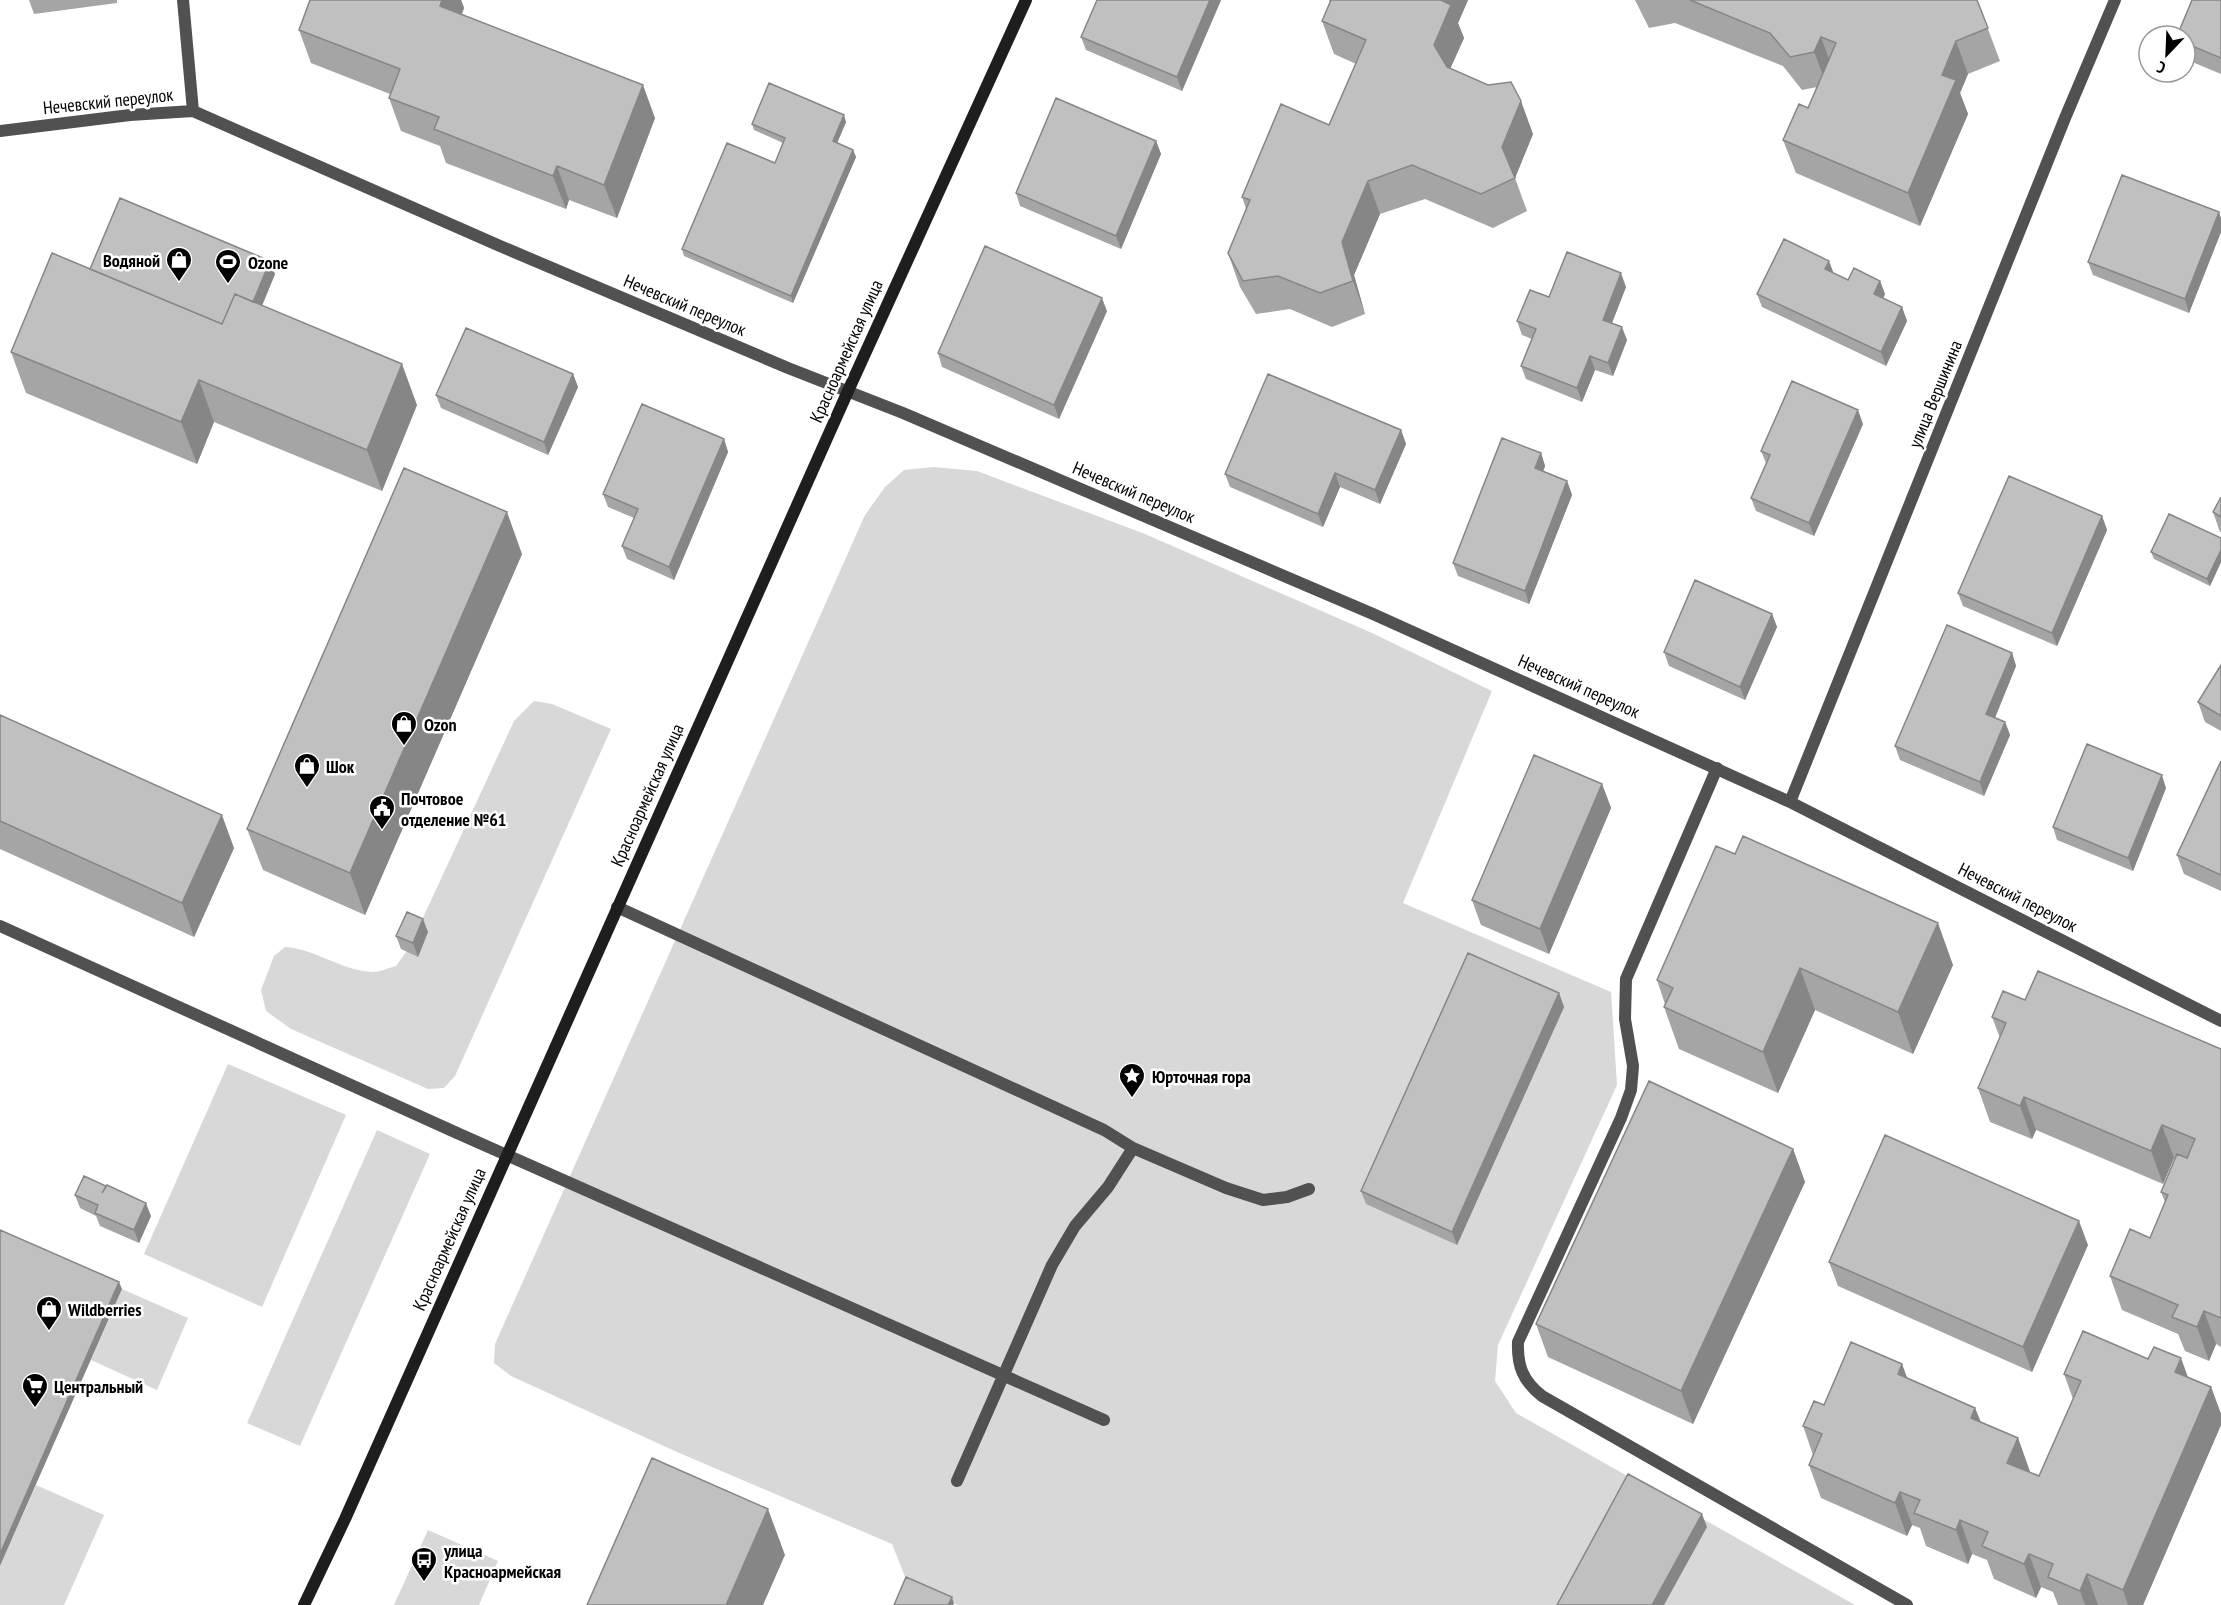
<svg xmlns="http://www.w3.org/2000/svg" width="2221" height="1605" font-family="'PT Sans Narrow',sans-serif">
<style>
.green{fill:#d8d8d8}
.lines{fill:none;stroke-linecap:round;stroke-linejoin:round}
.lane{stroke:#515151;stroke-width:12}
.street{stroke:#515151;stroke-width:12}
.secondary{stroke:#1e1e1e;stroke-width:12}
.wall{fill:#a5a5a5}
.shaded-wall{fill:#868686}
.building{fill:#c0c0c0;stroke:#868686;stroke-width:1.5}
.labels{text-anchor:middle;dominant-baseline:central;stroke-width:5;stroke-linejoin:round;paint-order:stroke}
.street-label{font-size:18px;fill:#000;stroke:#fff}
.poi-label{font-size:18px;font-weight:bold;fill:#000;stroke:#fff;text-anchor:start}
</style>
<rect width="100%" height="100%" fill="#fff"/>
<path class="green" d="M934,467l43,4 168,63 227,99 120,58 -89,212 208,89 6,93 -119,260 -3,36 21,32 339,192h-897l-50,-21 -16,-40 -215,-92 -166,-76 -17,-13 1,-19 370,-829 20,-28 19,-17z
M534,701l18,3 59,25 -156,347 -11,12 -16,1 -137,-60 -25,-18 -5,-21 13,-34 11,-9c31,2 57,24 88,25 7,0 16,-4 23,-6l13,-18 105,-227z
M228,1064l118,51 -84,192 -118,-53z
M377,1130l53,24 -130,292 -53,-23z
M122,1289l66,29 -31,72 -66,-30z
M36,1485l68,30 -40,90h-64v-39z
M428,1530l70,31 -19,44h-85z"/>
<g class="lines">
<path class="lane" d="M1717,768l-91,211 -1,40 8,47 -2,24 -10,28 -103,224c-1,24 5,39 24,54l365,209
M617,907l487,223 29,18 93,40 37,12 24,-3 22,-8
M0,926l457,207 647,287
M957,1481l95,-216 23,-39 33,-39 25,-39"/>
<path class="street" d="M183,0l10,111
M0,131l130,-16 63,-4 307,135 288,122 115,45 470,201 417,188 431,219
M1790,802l275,-684 50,-118"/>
<path class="secondary" d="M304,1605l41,-86 503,-1128 178,-391"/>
</g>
<path class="wall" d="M29,0h88v3l-83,11z
M310,0h151l3,8 -2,6 193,104 -38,100 -48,-18 -3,9 -120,-46 -6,-17 -39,-15 -12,-33 1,-4 -79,-31 -12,-33z
M1097,0h124l-39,91 -96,-41 -5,-13z
M1329,0h139l-10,23 6,15 -14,31 83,65 -18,44 12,33 -34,17 -68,-29 -45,15 -26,61 11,39 -33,13 -42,-18 -34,5 -16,-27 -12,-34 18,-44 -4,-12 87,-72 27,-61 -22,-10 -12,-33 8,-18z
M1635,0h342l23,61 -32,13 -8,19 8,21 -48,112 -124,-53 -13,-33 25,-32 9,-21 -15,3 -19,-24 -108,-43 -26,5z
M2221,0v74l-36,-15v-23z
M846,122l-9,21 16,7 3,7 -63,146 -109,-47 -2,-7 93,-86 8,-20 -29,-13 -2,-6z
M1156,141l5,13 -40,95 -101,-43 -4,-13z
M2219,212l2,7v13l-32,81 -96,-38 -5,-13z
M90,269l185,5 -13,32 155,99 -35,86 -168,-69 -17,42 -171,-71 -15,-41z
M1834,273l14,7 32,1 5,13 -2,4 19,9 5,14 -21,45 -124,-59 -5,-13z
M1626,287l-14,36 15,17 -14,36 -18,-6 -13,32 -56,-23 -5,-13 11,-27 -10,-4 -5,-14 32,-24z
M1107,311l-48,108 -117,-52 -4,-14z
M573,374l5,13 -30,68 -107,-47 -5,-13z
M1863,424l-49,112 -58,-25 -5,-13 15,-35 -5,-12z
M1401,430l5,14 -26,60 -40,-17 -17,40 -93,-40 -5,-13z
M724,439l4,13 -54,128 -47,-21 -5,-13 12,-28 -26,-11 -5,-13z
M1541,453l4,13 -2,6 24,9 5,14 -43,109 -71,-28 -5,-13z
M2221,497v35h-1l-7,-20z
M2102,516l5,14 -50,116 -94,-40 -5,-13z
M2221,538v24l-11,24 -56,-27 -3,-7z
M522,554l-157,361 -102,-45 -16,-41z
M1772,614l5,13 -32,73 -76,-34 -5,-14z
M2012,653l4,13 -21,52 10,4 5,13 -26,61 -84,-36 -5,-14z
M2221,665v66l-16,-9 -7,-20z
M0,715l234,133 -40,89 -194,-88z
M2221,761v130l-37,-17 -7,-19z
M1602,784l9,24 -62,146 -68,-29 -9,-25z
M2166,788l-33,83 -76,-31 -4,-13z
M1716,846l237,119 -40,89 -98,-44 -37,83 -99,-44 -15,-42 1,-3 -8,-24z
M428,932l-10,25 -17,-8 -5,-13z
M1559,993l5,14 -107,238 -91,-41 -5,-13z
M2025,1000l196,49v298l-5,-3 -7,17 -24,-10 -7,-17 -56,-24 -12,-34 40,-38 15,-36 -4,-10 14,-33 -1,-1 -11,26 -127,-54 -4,9 -42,-17 -12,-34 22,-50 -8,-21z
M1793,1149l12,33 -112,242 -145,-67 -12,-33z
M106,1186v1l45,29 -12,27 -39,-17 -4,-10 -16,-8 -5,-13z
M2088,1245l-56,127 -194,-86 -9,-24z
M1902,1364l5,14 68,30 6,14 37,16 12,34 9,4 34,-77 -9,-25 124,3 23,10 10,27v11l-78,180h-85l-5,-13 -12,-5 -5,11 -42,-19 -7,-19 -15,-6 -4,10 -42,-18 -6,-18 -8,-3 -5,11 -86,-38 -12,-33 4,-10 -10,-29 21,-21z"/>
<path class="shaded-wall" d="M442,0h19l3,8 -12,31 -12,-33z
M1210,0h11l-39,91 -5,-14z
M1441,0h27l-10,23 6,15 -18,40 -12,-33z
M1821,37l12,33 -6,15 -13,-33z
M1956,41l12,33 -8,19 8,21 -48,112 -12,-33 34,-118z
M643,85l12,33 -38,100 -13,-33z
M1521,101l12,33 -18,44 -13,-31z
M844,115l2,7 -11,26 -2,-7z
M1156,141l5,13 -40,95 -5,-13z
M853,150l3,7 -63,146 -2,-7z
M557,166l12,34 -3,9 -13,-33z
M1368,181l12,33 -26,61 11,39 -12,-33 -11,-39z
M2219,212l2,7v13l-32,81 -4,-14z
M270,261l5,13 -38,92 -5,-13z
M1829,261l5,13 -9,-5z
M1621,273l5,14 -18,46 -5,-13z
M1880,281l5,13 -6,13 -5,-13z
M1102,298l5,13 -48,108 -5,-14z
M1902,307l5,14 -21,45 -5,-14z
M1622,327l5,13 -14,36 -5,-13z
M1590,356l5,14 -13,32 -5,-14z
M402,364l15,41 -35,86 -15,-41z
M573,374l5,13 -30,68 -4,-13z
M199,380l15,42 -17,42 -16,-42z
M1858,410l5,14 -49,112 -5,-13z
M1401,430l5,14 -26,60 -5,-14z
M724,439l4,13 -54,128 -5,-13z
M1541,453l4,13 -6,15 -4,-13z
M1335,473l5,14 -17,40 -5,-13z
M1567,481l5,14 -43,109 -4,-13z
M507,512l15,42 -157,361 -15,-42z
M2102,516l5,14 -50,116 -5,-13z
M2221,550v12l-11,24 -3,-7z
M1772,614l5,13 -32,73 -5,-13z
M2012,653l4,13 -25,61 -5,-13z
M2005,722l5,13 -26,61 -4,-14z
M2162,775l4,13 -33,83 -5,-13z
M1602,784l9,24 -62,146 -9,-25z
M222,815l12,33 -40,89 -12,-34z
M423,919l5,13 -10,25 -5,-14z
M1938,923l15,42 -40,89 -15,-42z
M1800,968l15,42 -37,83 -15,-41z
M1559,993l5,14 -107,238 -5,-13z
M2024,1097l12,33 -4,9 -12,-33z
M2162,1125l12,33 -11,26 -12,-33z
M1793,1149l12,33 -112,242 -12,-33z
M146,1203l5,13 -12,27 -5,-13z
M2079,1221l9,24 -56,127 -9,-25z
M119,1282l3,7 -122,277v-12z
M2204,1311l12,33 -7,17 -12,-34z
M2181,1358l12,33 -18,-19z
M1902,1364l12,33 -16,-23z
M2211,1387l10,27v11l-78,180h-15l-5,-15z
M1975,1408l13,33 -17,-23z
M2018,1438l12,34 -11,24 -12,-33z
M1900,1492l12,33 -5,11 -12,-33z
M768,1509l17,46 -22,50h-37z
M1702,1514l5,13 -43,78h-12z
M1960,1520l12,34 -4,10 -12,-34z
M2029,1554l12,33 -5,11 -12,-34z
M2087,1574l11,31h-13l-5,-14z
M952,1597l2,7 -1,1h-5z"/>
<path class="building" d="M310,0h132l-2,6 203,79 -39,100 -47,-19 -4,10 -119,-47 5,-12 -50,-19 11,-29 -101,-39z
M1097,0h113l-33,77 -96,-40z
M1331,0h110l10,5 -17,40 13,22 41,18 23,-3 10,19 -19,46 13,31 -34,16 -69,-29 -44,16 -26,61 11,39 -33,12 -42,-17 -35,5 -15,-28 22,-53 -8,-3 39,-93 48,21 37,-85 -44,-19z
M1690,0h287l11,28 -32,13 -14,34 14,5 -48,113 -125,-53 16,-36 9,4 28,-65 -15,-6 -7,15 -24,5 -20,-24z
M2192,0h29v58l-36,-15v-7h-8z
M769,83l75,32 -11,26 20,9 -62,146 -109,-47 45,-106 48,20 10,-25 -33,-14z
M1056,98l100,43 -40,95 -100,-43z
M2122,175l97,37 -34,87 -97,-37z
M120,198l150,63 -17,41 -18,-8 -13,30 -132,-55z
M1784,239l45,22 -4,8 23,11 6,-12 26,13 -6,13 28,13 -21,45 -124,-58z
M985,246l117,52 -48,107 -116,-52z
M1567,252l54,21 -18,47 19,7 -14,36 -18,-7 -13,32 -56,-22 15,-37 -19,-8 13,-31 19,7z
M52,253l170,71 13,-30 167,70 -35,86 -168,-70 -18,42 -170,-70z
M466,328l107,46 -29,68 -108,-47z
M1268,374l133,56 -26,60 -40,-17 -17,41 -93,-40z
M1792,381l66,29 -49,113 -58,-25 19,-43 -9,-4z
M642,404l82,35 -55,128 -47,-21 16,-37 -35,-15z
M1502,438l39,15 -6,15 32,13 -42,110 -72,-28z
M404,468l103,44 -157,361 -103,-44z
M2009,476l93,40 -50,117 -94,-40z
M2221,497v20l-8,-5z
M2169,514l52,24v12l-14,29 -56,-27z
M1695,580l77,34 -32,73 -76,-35z
M1947,625l65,28 -26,61 19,8 -25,60 -85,-36z
M2221,665v51l-23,-14z
M0,715l222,100 -40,88 -182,-82z
M2087,744l75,31 -34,83 -75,-31z
M1534,755l68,29 -62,145 -68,-29z
M2221,761v114l-44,-20z
M1743,836l195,87 -40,89 -98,-44 -37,84 -99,-45 9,-19 -16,-8 59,-134 19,8z
M407,912l16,7 -10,24 -17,-7z
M1468,953l91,40 -107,239 -91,-41z
M2038,971l183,78v269l-17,-7 -7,16 -25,-10 6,-12 -68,-29 20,-47 20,9 18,-43 -7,-3 16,-38 10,4 8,-19 -33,-14 -11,26 -127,-54 -4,9 -42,-18 28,-65 -14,-6 11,-26 22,9z
M1649,1081l144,68 -112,242 -145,-67z
M1885,1135l194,86 -56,126 -194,-85z
M84,1176l22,10 -4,7 5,-8 39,18 -12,27 -39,-17 3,-8 -23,-10z
M0,1230l119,52 -119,272z
M2083,1331l65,28 6,-12 27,11 -6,14 36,15 -88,203 -36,-16 -7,17 -32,-14 5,-13 -24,-10 -5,10 -42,-18 6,-14 -28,-12 -4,10 -42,-17 6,-13 -20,-8 -5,11 -86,-38 13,-31 -19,-8 11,-25 10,4 27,-63 51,22 -4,10 77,34 -4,10 47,20 -11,25 32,13 42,-95 -17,-7z
M652,1458l116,51 -42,96h-139z
M1628,1474l74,40 -50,91h-95z
M906,1577l46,20 -4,8h-54z"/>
<defs>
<symbol id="shop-pin" viewBox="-11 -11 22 30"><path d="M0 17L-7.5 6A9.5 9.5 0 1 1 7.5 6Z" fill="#000" stroke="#fff"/><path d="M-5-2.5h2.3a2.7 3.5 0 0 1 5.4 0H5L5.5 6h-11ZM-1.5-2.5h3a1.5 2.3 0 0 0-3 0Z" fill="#fff"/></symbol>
<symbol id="stadium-pin" viewBox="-11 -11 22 30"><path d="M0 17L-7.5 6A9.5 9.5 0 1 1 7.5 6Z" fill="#000" stroke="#fff"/><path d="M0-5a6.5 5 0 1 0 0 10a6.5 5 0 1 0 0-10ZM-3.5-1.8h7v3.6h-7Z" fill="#fff"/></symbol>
<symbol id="civic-pin" viewBox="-11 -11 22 30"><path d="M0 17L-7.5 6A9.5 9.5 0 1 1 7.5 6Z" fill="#000" stroke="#fff"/><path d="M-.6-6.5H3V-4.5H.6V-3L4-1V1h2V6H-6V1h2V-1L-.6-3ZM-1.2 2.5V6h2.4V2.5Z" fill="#fff"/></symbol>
<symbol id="sight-pin" viewBox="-11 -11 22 30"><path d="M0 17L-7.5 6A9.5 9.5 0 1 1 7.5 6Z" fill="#000" stroke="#fff"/><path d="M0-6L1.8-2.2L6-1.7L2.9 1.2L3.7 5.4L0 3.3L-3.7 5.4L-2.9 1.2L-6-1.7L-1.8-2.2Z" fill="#fff"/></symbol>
<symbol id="supermarket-pin" viewBox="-11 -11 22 30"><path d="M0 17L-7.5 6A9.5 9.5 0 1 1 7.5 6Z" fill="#000" stroke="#fff"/><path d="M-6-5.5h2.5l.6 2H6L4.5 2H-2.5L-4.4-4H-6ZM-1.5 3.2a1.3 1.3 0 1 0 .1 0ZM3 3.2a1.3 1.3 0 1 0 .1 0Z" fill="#fff"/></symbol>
<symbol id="bus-pin" viewBox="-11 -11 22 30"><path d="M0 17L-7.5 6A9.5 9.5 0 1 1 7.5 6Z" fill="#000" stroke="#fff"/><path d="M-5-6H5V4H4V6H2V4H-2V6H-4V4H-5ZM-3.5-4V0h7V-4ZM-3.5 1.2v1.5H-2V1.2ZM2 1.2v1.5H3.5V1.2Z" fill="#fff"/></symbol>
</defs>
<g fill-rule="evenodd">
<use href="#shop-pin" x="164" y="245" width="30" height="40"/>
<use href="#stadium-pin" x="213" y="247" width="30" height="40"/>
<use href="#shop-pin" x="389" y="709" width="30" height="40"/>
<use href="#shop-pin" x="292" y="751" width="30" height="40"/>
<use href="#civic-pin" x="367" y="793" width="30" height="40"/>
<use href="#sight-pin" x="1117" y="1061" width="30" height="40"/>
<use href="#shop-pin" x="34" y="1294" width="30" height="40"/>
<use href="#supermarket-pin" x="20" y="1371" width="30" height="40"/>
<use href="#bus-pin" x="409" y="1545" width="30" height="40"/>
</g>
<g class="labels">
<g class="street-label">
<text transform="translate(108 101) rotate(-6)">Нечевский переулок</text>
<text transform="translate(685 305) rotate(23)">Нечевский переулок</text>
<text transform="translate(846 351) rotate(-66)">Красноармейская улица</text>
<text transform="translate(1935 394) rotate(-68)">улица Вершинина</text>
<text transform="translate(1134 492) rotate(23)">Нечевский переулок</text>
<text transform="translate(1579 686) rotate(24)">Нечевский переулок</text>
<text transform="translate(647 795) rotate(-66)">Красноармейская улица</text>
<text transform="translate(2018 897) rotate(27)">Нечевский переулок</text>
<text transform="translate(449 1239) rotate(-66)">Красноармейская улица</text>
</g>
<g class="poi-label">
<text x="160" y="260" text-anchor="end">Водяной</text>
<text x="248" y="262">Ozone</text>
<text x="424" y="724">Ozon</text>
<text x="326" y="766">Шок</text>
<text x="401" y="798">Почтовое<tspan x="401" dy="21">отделение №61</tspan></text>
<text x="1152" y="1076">Юрточная гора</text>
<text x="68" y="1309">Wildberries</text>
<text x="54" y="1386">Центральный</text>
<text x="444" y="1550">улица<tspan x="444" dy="21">Красноармейская</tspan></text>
</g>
</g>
<g transform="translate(2167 54) rotate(203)"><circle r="28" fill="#ffffff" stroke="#999999" stroke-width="1.5"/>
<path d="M0-4.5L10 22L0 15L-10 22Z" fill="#000000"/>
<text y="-9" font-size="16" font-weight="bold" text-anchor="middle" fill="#000000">С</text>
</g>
</svg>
